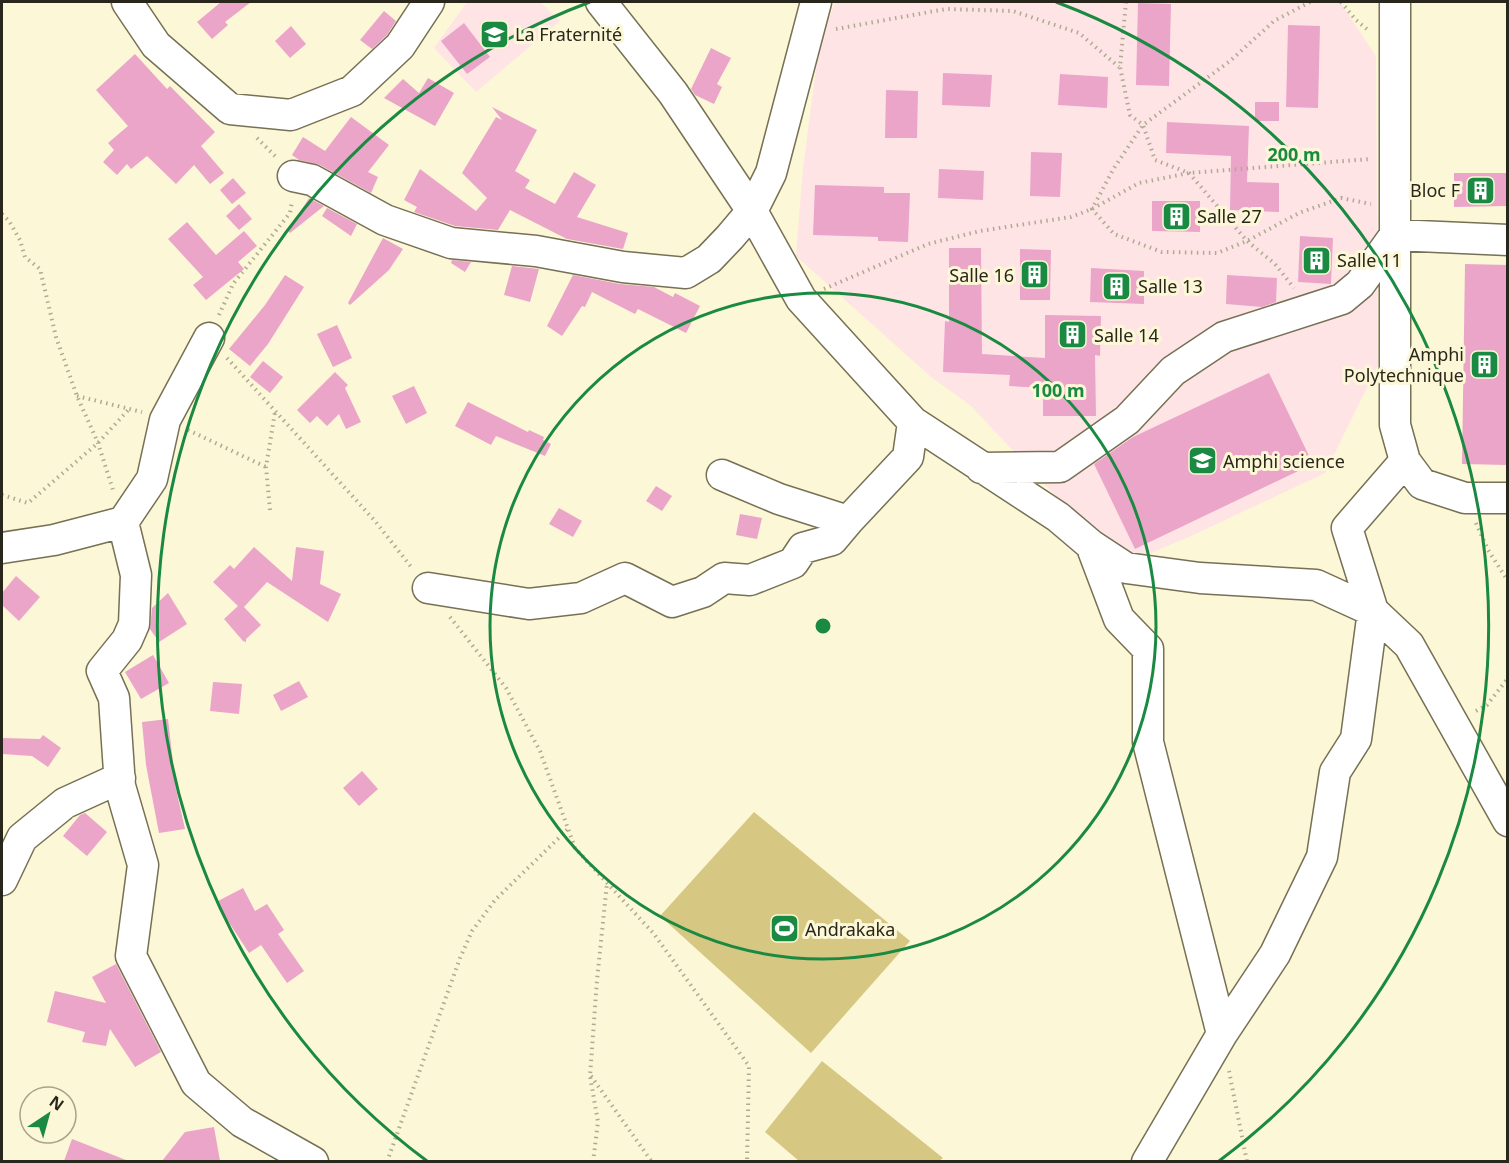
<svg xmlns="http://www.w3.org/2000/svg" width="1509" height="1163" font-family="'Noto Sans',sans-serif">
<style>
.education{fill:#ffe4e6}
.green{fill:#d6c883}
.building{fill:#eba5c9}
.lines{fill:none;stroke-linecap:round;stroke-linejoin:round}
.minor-casing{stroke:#767054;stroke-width:33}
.path{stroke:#afab92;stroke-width:4;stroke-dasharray:1.5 4.5;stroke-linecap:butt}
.minor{stroke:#fff;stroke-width:30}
.ring{fill:none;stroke:#1a8941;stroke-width:3}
.labels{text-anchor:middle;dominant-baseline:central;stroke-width:6;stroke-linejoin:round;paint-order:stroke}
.poi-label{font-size:18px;fill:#29271b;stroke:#fcf7d6;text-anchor:start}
.centre{fill:#1a8941;stroke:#fcf7d6;stroke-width:3}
.ring-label{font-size:18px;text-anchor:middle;font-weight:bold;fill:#1a8941;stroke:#fcf7d6;stroke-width:6;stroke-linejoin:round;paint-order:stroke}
</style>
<rect width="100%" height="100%" fill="#fcf7d6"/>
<path class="education" d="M467,2h73l20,19 -84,71 -42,-44z
M835,2h505l36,54 2,309 -53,108 -136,64 -55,23 -65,-50 -99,-105 -39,-28 -135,-121 7,-88 16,-122z"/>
<path class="green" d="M754,812l156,129 -99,112 -151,-137z
M822,1061l121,97 -4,3h-140l-34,-29z"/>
<path class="building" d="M221,2h30l-26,20 3,3 -16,14 -15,-17z
M1138,3l33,1 -2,82 -33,-1z
M384,11l12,10 -9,14 -15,14 -12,-9z
M464,23l26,34 -23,17 -26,-33z
M1288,25l32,1 -2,82 -32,-1z
M291,26l15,18 -16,14 -15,-17z
M711,48l20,10 -14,26 5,3 -8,17 -19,-9 -4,-6z
M135,54l32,35 3,-3 45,46 -14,14 23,27 -14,11 -16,-19 -18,19 -29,-28 -16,13 -4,-5 -10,11 -14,-13 11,-12 -6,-7 20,-17 -32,-36z
M943,73l49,2 -2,32 -48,-2z
M1060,74l48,3 -1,31 -49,-3z
M428,78l26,15 -19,33 -51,-28 19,-19 16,14z
M886,90l32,1 -1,47h-32z
M1255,102h24v19h-24z
M492,107l45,23 -22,41 15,9 -5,8 30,16 19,-32 22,13 -19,32 51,16 -5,16 -56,-10 -57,-29 -12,20 -43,-4 -41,-14 3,-5 -13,-7 16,-31 56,42 11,-13 -25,-25 34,-56 6,3z
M351,117l38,28 -21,27 10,5 -7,16 -51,-28 -21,-5 -7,-5 11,-18 22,14z
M1167,122l82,4 -2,56 32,1v29l-49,-2 1,-54 -65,-3z
M1031,152l31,1 -2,44 -30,-1z
M939,169l45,2 -1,29 -45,-2z
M1454,173h54v33l-54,1z
M233,178l13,15 -14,11 -12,-14z
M815,185l69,2v6h26l-2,49 -30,-1v-4l-65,-2z
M309,198l15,8 -34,27 -2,-2z
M1152,201h48v31l-48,-1z
M239,204l13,15 -13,11 -13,-14z
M327,208l30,16 -6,12 -29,-20z
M187,222l29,33 28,-24 13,15 -19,16 6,7 -38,31 -13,-15 10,-8 -35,-38z
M1300,236l33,2 -2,46 -33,-2z
M383,238l20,11 -14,21 -39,35 -2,-2z
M949,248h32l1,106 63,4v-43l56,1 -1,40 -5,-1 1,61h-53v-28l-34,-2 1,-11 -67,-3 2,-51 4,1z
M1020,249l31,1 -1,50h-30z
M452,260l19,2 -6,10 -14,-9z
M1465,264l43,1v200l-46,-1z
M512,266l27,3 -9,33 -26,-7z
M1091,268l53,3v33l-54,-2z
M285,275l19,12 -36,57 -18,22 -21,-17 36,-44z
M573,275l47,9 34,3 19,10 2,-4 25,13 -14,27 -48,-24 -3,5 -43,-22 -7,15 -3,-1 -20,30 -15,-10z
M1227,275l50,3 -1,24 -14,5 -36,-3z
M337,325l15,33 -19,9 -16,-33z
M263,361l20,16 -13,16 -20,-16z
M335,372l13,13 -3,3 16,34 -15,7 -7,-15 -12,12 -10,-10 -7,7 -13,-13z
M1269,373l44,91 -178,85 -41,-85 39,-27z
M414,386l13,27 -21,11 -14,-28z
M468,402l60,30 1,-2 15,7 -1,3 8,4 -6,12 -49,-20 -5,9 -36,-19z
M656,486l16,10 -10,15 -16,-10z
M559,508l23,13 -9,16 -24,-13z
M740,514l22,4 -5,21 -21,-4z
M254,547l38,34 4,-34 28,4 -4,33 21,10 -13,28 -61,-40 -23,25 17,18 -15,14v3l-3,-1 -19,-22 14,-13 -25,-24 17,-17 4,4z
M16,576l24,21 -21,24 -17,-16v-12z
M168,593l19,31 -28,18 -9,-13 2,-21z
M153,655l16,28 -28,16 -16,-27z
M299,681l9,16 -27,14 -8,-16z
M213,682l29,2 -3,30 -29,-3z
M168,719l8,70 9,40 -26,4 -13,-68 -4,-43z
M43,735l18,13 -13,19 -16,-11 -30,-2v-16l38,1z
M362,771l16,18 -19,17 -16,-18z
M85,813l22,19 -20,24 -24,-20 17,-21z
M243,888l12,23 12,-7 17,26 -6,4 26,37 -17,12 -26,-38 -12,8 -23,-35 -8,-17z
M116,964l45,88 -26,15 -25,-38 -4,17 -24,-4 3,-10 -38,-10 8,-31 51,12 -14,-26z
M214,1127l6,34h-58l23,-29z
M72,1139l54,21v1h-62z"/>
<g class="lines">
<defs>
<path id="minor" d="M127,2l29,43 74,64 61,6 61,-24 48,-45 29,-44
M601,2l72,91 79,118 49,88 112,123 145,95 33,28 35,23 74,10 116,7 57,26 36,34 99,176
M1395,2v423l10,36 17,23 43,14h43
M293,176l19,4 73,40 66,23 85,8 87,16 63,6 23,-14 21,-22 22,-26 19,-38 45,-171
M209,338l-44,82 -13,59 -29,43 13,53 -2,49 -7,16 -25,31 12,27 6,88 23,79 -12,91 65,127 46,39 71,40
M981,468l79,-1 67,-47 46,-49 51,-34 118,-38 18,-15 35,-49 113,5
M722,475l57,24 69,22 60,-64 5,-35
M1091,545l28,74 29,30v93l74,292 -75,128
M2,548l52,-8 69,-18
M428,588l101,16 52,-6 44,-20 47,24 31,-10 21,-14 26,2 43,-17 10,-15 29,-8 16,-19
M2,880l20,-42 43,-35 55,-25
M1222,1034l53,-80 47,-97 13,-85 21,-33 17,-128 -26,-83 58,-67"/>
</defs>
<use href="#minor" class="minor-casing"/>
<path class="path" d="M1126,2l-6,65 10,48 13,10 12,35 34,13 58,68 28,23 19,24
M1310,2l-36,19 -44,40 -87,64 -29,43 -22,41 22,25 48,18 55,1 30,-12 52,-28 42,-15 30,6
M1341,2l15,18 13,11
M836,29l110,-20 67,2 66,22 40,34
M257,138l20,20
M2,214l7,7 11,19 5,17 15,12 16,68 21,59 21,47 15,47
M824,289l104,-45 52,-13 91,-14 21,-8 47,-26 50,-10 181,-14
M219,315l14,-31 57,-71 2,-12
M227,358l148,163 37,47
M77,396l65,16
M188,430l78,37
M2,495l26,8 70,-60 32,-35
M270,510l-4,-43 9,-55
M1476,523l12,27 20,31
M450,617l56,71 34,63 35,97 79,86 95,132 -2,96
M1476,711l11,-6 21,-27
M1229,1071l18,91
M591,1076l61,86
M387,1162l73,-204 12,-27 23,-31 73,-71
M593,1162l5,-40 -8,-46 7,-96 10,-97"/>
<use href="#minor" class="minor"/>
</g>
<g class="ring">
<circle cx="823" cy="626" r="333"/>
<path d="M427 1161A666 666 0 0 1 590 2M1056 2A666 666 0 0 1 1219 1161"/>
</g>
<defs>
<symbol id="school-square" viewBox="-11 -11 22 22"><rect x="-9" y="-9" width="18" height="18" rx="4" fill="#1a8941" stroke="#fcf7d6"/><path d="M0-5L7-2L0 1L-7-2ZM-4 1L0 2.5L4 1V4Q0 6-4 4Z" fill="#fff"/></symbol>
<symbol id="building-square" viewBox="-11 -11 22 22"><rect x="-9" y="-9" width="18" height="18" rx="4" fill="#1a8941" stroke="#fcf7d6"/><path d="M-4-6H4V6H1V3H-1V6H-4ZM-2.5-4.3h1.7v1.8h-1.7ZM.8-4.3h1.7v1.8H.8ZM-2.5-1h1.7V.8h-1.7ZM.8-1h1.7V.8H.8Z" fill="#fff"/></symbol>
<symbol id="university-square" viewBox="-11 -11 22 22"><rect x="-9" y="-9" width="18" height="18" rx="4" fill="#1a8941" stroke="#fcf7d6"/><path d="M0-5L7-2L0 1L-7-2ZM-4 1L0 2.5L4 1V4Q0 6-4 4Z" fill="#fff"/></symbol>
<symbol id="stadium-square" viewBox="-11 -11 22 22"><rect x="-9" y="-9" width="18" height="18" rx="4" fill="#1a8941" stroke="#fcf7d6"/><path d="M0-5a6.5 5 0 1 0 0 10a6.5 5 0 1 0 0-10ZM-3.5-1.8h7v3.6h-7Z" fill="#fff"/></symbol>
</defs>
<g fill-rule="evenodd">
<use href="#school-square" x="478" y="18" width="33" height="33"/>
<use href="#building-square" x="1464" y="174" width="33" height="33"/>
<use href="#building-square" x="1160" y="200" width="33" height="33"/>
<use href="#building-square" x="1300" y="244" width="33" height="33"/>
<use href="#building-square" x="1018" y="258" width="33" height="33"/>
<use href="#building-square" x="1100" y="270" width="33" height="33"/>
<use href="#building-square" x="1056" y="318" width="33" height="33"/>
<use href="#building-square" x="1468" y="348" width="33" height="33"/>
<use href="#university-square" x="1186" y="444" width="33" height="33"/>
<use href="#stadium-square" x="768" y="912" width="33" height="33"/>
</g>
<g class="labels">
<g class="poi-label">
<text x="515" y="34">La Fraternité</text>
<text x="1460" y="190" text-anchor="end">Bloc F</text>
<text x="1197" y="216">Salle 27</text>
<text x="1337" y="260">Salle 11</text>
<text x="1014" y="275" text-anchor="end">Salle 16</text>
<text x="1138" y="286">Salle 13</text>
<text x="1094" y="335">Salle 14</text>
<text x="1464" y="354" text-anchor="end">Amphi<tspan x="1464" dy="21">Polytechnique</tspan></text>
<text x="1223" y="461">Amphi science</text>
<text x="805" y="929">Andrakaka</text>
</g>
</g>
<circle cx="823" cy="626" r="9" class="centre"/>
<g class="ring-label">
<text x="1294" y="161">200 m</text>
<text x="1058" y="397">100 m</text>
</g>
<rect width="1509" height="1163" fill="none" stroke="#29271b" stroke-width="6"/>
<g transform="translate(48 1115) rotate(36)"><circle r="28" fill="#fcf7d6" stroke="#a8a48b" stroke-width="1.5"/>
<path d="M0-4.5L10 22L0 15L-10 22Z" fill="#1a8941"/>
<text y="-9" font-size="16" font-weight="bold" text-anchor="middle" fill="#29271b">N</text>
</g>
</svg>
